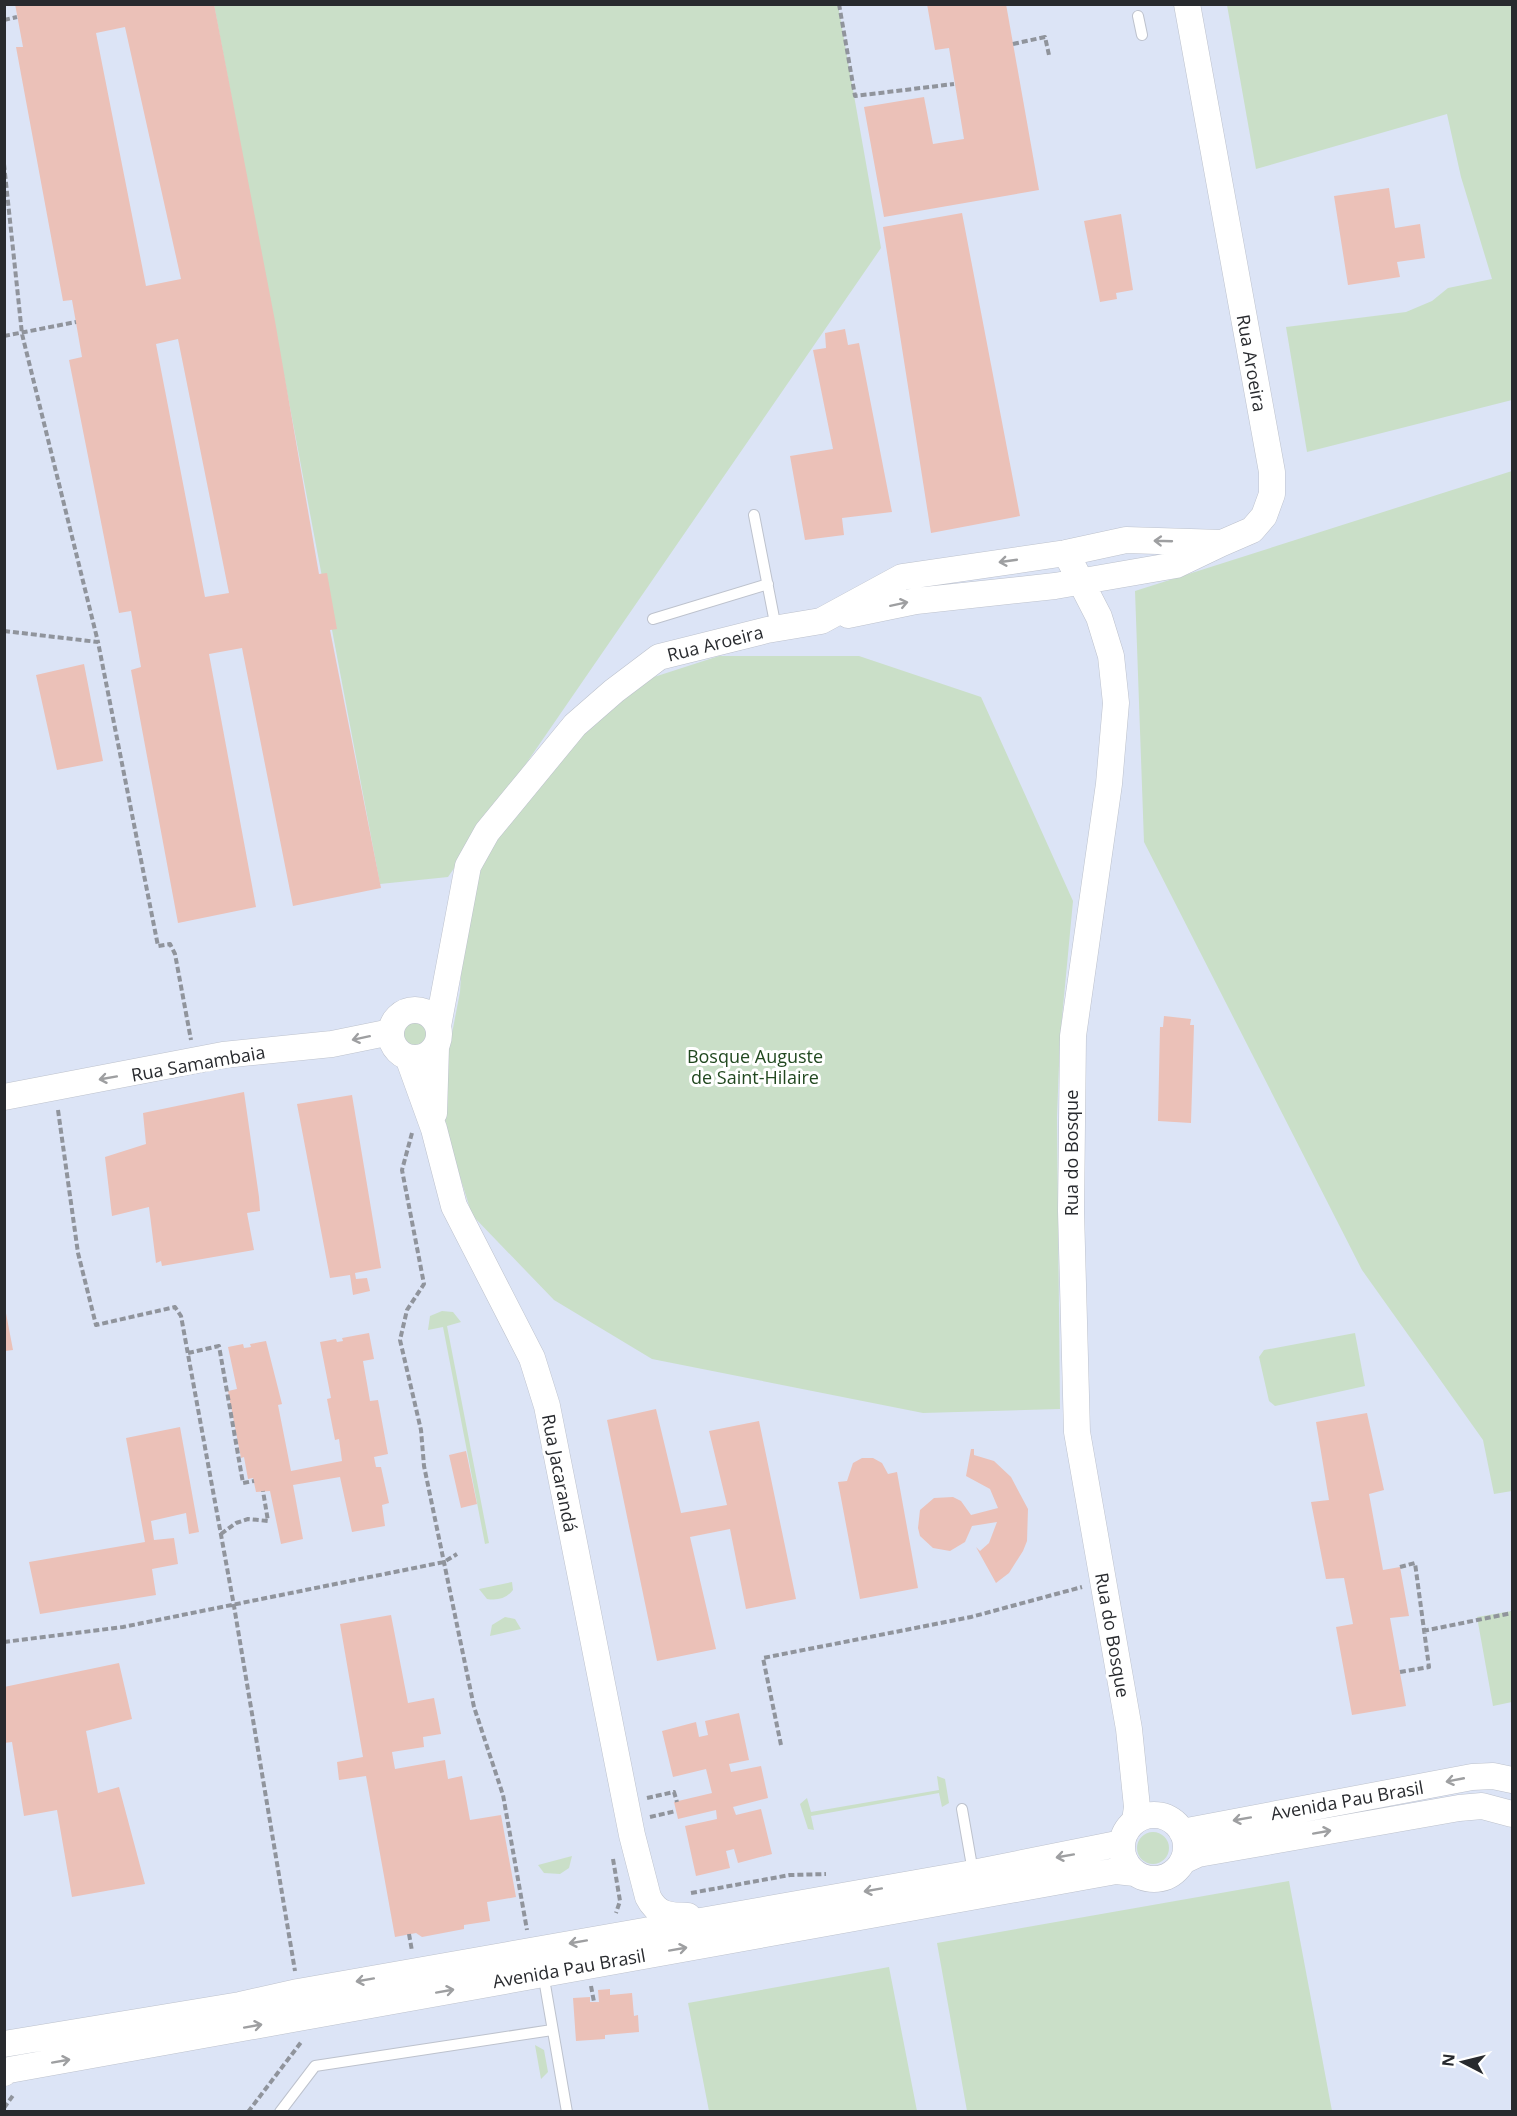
<svg xmlns="http://www.w3.org/2000/svg" width="1517" height="2116" font-family="'Open Sans',sans-serif">
<style>
.built{fill:#dce4f6}
.green{fill:#cadfc8}
.building{fill:#ebc1b8;fill-rule:evenodd}
.lines{fill:none;stroke-linecap:round;stroke-linejoin:round}
.service-casing{stroke:#bdc2cd;stroke-width:12}
.tertiary-casing{stroke:#bdc2cd;stroke-width:27}
.path{stroke:#90949c;stroke-width:4;stroke-dasharray:6 3;stroke-linecap:butt}
.service{stroke:#fff;stroke-width:10}
.tertiary{stroke:#fff;stroke-width:26}
.oneway{stroke:#9e9fa1}
.labels{text-anchor:middle;dominant-baseline:central;stroke-width:6;stroke-linejoin:round;paint-order:stroke}
.street-label{font-size:18px;fill:#282a2e;stroke:#fff}
.park-label{font-size:18px;fill:#21481f;stroke:#fff}
</style>
<rect width="100%" height="100%" fill="#eaeffa"/>
<path class="built" d="M5,5h1507v2106l-1507,1z"/>
<path class="green" d="M214,5h624l43,243 -433,629 -68,7z
M1227,5h285v395l-205,52 -21,-125 120,-15 26,-11 16,-13 44,-9 -31,-102 -14,-63 -191,55z
M1512,471v1020l-18,3 -11,-54 -121,-170 -218,-428 -9,-251z
M719,656h140l122,41 92,204 -13,138 -3,78 3,292 -137,4 -271,-54 -98,-59 -82,-85 -34,-109 22,-114 7,-113 67,-94 86,-97z
M401 1035a15 15 0 1 1 30 0a15 15 0 1 1-30 0Z
M442,1311l11,1 8,10 -14,4 42,217 -4,1 -42,-217 -15,3 2,-14z
M1355,1333l10,53 -90,20 -6,-5 -10,-44 5,-7z
M512,1582l1,8c-6,8 -15,11 -26,9l-8,-10z
M1512,1611v91l-19,4 -16,-89z
M505,1617l10,2 6,10 -31,7 2,-11z
M937,1776l8,3 4,24 -7,4 -3,-14 -128,23 3,14 -6,-1 -8,-25 7,-6 4,14 128,-22z
M1137 1848a16 16 0 1 1 32 0a16 16 0 1 1-32 0Z
M572,1856l-3,12 -9,6 -16,-1 -6,-8z
M1289,1881l43,230h-365l-30,-168z
M889,1967l28,144h-208l-21,-108z
M535,2045l9,5 4,22 -7,7z"/>
<path class="building" d="M15,4h199l61,317 44,253 8,-1 10,56 -7,1 51,258 -88,18 -51,-258 -33,6 47,253 -78,16 -47,-253 10,-3 -10,-56 -12,2 -50,-253 13,-3 -10,-57 -9,1 -47,-254h7zM125,27l56,252 -35,7 -50,-253zM178,339l51,254 -24,4 -49,-253z
M927,4h79l33,186 -155,27 -20,-110 60,-10 9,47 31,-5 -15,-91 -14,2z
M1389,188l6,40 25,-4 5,34 -28,4 3,15 -52,8 -14,-89z
M962,213l58,303 -89,17 -48,-306z
M1121,214l12,76 -17,3 1,6 -17,3 -16,-81z
M845,329l3,16 11,-2 33,169 -50,6 2,17 -39,5 -15,-84 43,-7 -20,-99 13,-2 -1,-15z
M84,664l19,97 -46,9 -21,-95z
M1164,1016l27,3 -1,6h4l-3,98 -33,-2 2,-94h3z
M244,1092l15,105 1,14 -13,2 7,37 -92,16 -1,-5 -5,2 -7,-56 -37,9 -7,-59 41,-13 -3,-31z
M352,1095l29,173 -26,5 1,6 11,-1 3,13 -17,4 -3,-20 -20,3 -33,-174z
M5,1308l8,42 -8,1z
M369,1333l5,26 -11,2 7,40 8,-1 10,54 -14,3 2,10h5l8,36 -7,2 3,21 -33,6 -12,-55 -47,8 10,54 -22,5 -11,-53 -14,1 -3,-14 -5,1 -4,-22 -3,1 -13,-67 9,-2 -9,-42 15,-3 1,4 7,-1 -1,-3 16,-3 16,63 -4,1 13,66 51,-10 -3,-22 -4,1 -8,-41 4,-1 -11,-56 16,-3 1,3 6,-1 -1,-3z
M656,1409l25,104 46,-8 -18,-74 50,-10 37,178 -50,10 -16,-80 -40,8 26,112 -59,12 -50,-241z
M1367,1413l17,77 -15,4 14,76 17,-3 9,49 -19,2 16,88 -54,9 -16,-88 17,-3 -9,-46 -18,1 -15,-77 18,-2 -13,-78z
M180,1427l19,105 -10,2 -3,-21 -35,8 3,19 20,-2 4,26 -26,5 4,26 -116,19 -11,-52 116,-20 -19,-104z
M971,1449h3v6l20,6 17,16 17,32 -1,32 -4,10 -14,22 -13,10 -20,-36 4,4 9,-8 8,-21 -25,4 -7,16 -15,9 -17,-3 -13,-12 -2,-8 2,-18 14,-12 19,-1 8,4 10,14 27,-7 -8,-19 -24,-13z
M466,1451l11,53 -16,4 -12,-53z
M862,1458h11l9,5 6,11 9,-2 21,116 -58,11 -22,-117 9,-1 6,-18z
M391,1615l17,88 26,-5 7,36 -18,3 1,10 -32,5 3,17 50,-9 3,19 14,-3 8,44 31,-5 15,82 -29,5 3,19 -26,4v4l-42,8 -6,-4 -21,4 -29,-161 -27,4 -2,-18 26,-5 -23,-133z
M119,1663l13,56 -46,12 12,62 21,-6 26,97 -73,13 -15,-87 -33,6 -12,-74 -8,1v-56z
M739,1713l10,47 -20,4 2,8 30,-6 7,32 -35,9 3,8 25,-6 11,45 -34,9 -4,-14 -8,2 4,17 -34,8 -11,-50 32,-7 -1,-9 -38,9 -4,-17 38,-9 -6,-24 -33,8 -11,-46 34,-9 3,15 9,-2 -3,-14z
M610,1989v6l22,-2 2,23 4,-1 1,17 -34,3v4l-29,2 -3,-43 17,-1v5h9l-1,-12z"/>
<g class="lines">
<defs>
<path id="service" d="M1138,16l4,19
M754,515l22,113
M653,619l115,-35
M962,1809l11,63
M543,1973l24,139
M280,2112l35,-46 237,-36"/>
<path id="tertiary" d="M1066,553l33,64 12,39 5,47 -7,81 -36,252 -2,175 6,221 52,297 8,78 -2,14
M848,615l68,-14 139,-15 121,-21 46,-22
M391 1034a24 24 0 1 1 48 0a24 24 0 1 1-48 0Z
M438,1026l30,-160 19,-34 88,-107 39,-34 45,-34 108,-27 54,-9 81,-44 164,-24 60,-13 96,3 30,-13 12,-14 8,-22v-22l-85,-468
M408,1057l26,72 20,77 78,152 15,48 85,429 16,62c9,18 21,19 40,19
M4,1097l219,-42 109,-11 59,-12
M434,1113l2,-66
M1122 1847a32 32 0 1 1 64 0a32 32 0 1 1-64 0Z
M1182,1832l290,-55 21,-1 19,4
M1183,1861l15,-7 261,-46 23,-2 30,8
M4,2044l236,-39 58,-13 675,-119 149,-30
M4,2073l5,-3 1107,-199 19,2"/>
</defs>
<use href="#service" class="service-casing"/>
<use href="#tertiary" class="tertiary-casing"/>
<path class="path" d="M839,4l16,92 99,-12
M4,20l13,-3
M1013,44l32,-7 4,18
M4,164l18,170 76,308
M4,336l72,-14
M4,631l94,11 60,304 12,-2 5,10 16,86
M58,1110l20,143 18,72 79,-18 6,9 53,290 61,365
M412,1133l-10,37 22,114 -17,26 -7,30 21,90 3,36 50,241 29,88 24,135
M188,1353l31,-7 24,137 11,-2
M221,1534l15,-11 12,-4 20,2 -5,-30
M1400,1567l15,-4 14,104 -29,5
M1423,1631l89,-18
M4,1642l119,-15 321,-65 13,-8
M781,1745l-18,-87 208,-41 111,-30
M647,1798l27,-6 3,10
M650,1817l26,-6
M613,1859l7,42 -4,12
M691,1893l99,-18 36,-1
M409,1934l3,17
M591,1986l3,16
M4,2108l10,-14
M248,2112l54,-71"/>
<use href="#service" class="service"/>
<use href="#tertiary" class="tertiary"/>
</g>
<defs><path id="oneway-shaft" d="M-6 0H5M1.5-3L5.5 0L1.5 3" fill="none" stroke-width="1.6" stroke-linecap="round" stroke-linejoin="round" transform="scale(1.5)"/></defs>
<g class="oneway">
<use href="#oneway-shaft" transform="translate(1163 541) rotate(-178)"/>
<use href="#oneway-shaft" transform="translate(1008 561) rotate(172)"/>
<use href="#oneway-shaft" transform="translate(899 604) rotate(-12)"/>
<use href="#oneway-shaft" transform="translate(361 1038) rotate(168)"/>
<use href="#oneway-shaft" transform="translate(108 1078) rotate(170)"/>
<use href="#oneway-shaft" transform="translate(1455 1780) rotate(169)"/>
<use href="#oneway-shaft" transform="translate(1242 1819) rotate(170)"/>
<use href="#oneway-shaft" transform="translate(1322 1832) rotate(-10)"/>
<use href="#oneway-shaft" transform="translate(1065 1856) rotate(170)"/>
<use href="#oneway-shaft" transform="translate(873 1890) rotate(170)"/>
<use href="#oneway-shaft" transform="translate(578 1942) rotate(170)"/>
<use href="#oneway-shaft" transform="translate(678 1949) rotate(-10)"/>
<use href="#oneway-shaft" transform="translate(365 1980) rotate(170)"/>
<use href="#oneway-shaft" transform="translate(445 1991) rotate(-10)"/>
<use href="#oneway-shaft" transform="translate(253 2026) rotate(-10)"/>
<use href="#oneway-shaft" transform="translate(61 2061) rotate(-10)"/>
</g>
<g class="labels">
<g class="street-label">
<text transform="translate(1252 363) rotate(80)">Rua Aroeira</text>
<text transform="translate(715 643) rotate(-14)">Rua Aroeira</text>
<text transform="translate(198 1063) rotate(-10)">Rua Samambaia</text>
<text transform="translate(1071 1153) rotate(-90)">Rua do Bosque</text>
<text transform="translate(560 1473) rotate(79)">Rua Jacarandá</text>
<text transform="translate(1113 1635) rotate(80)">Rua do Bosque</text>
<text transform="translate(1347 1800) rotate(-10)">Avenida Pau Brasil</text>
<text transform="translate(569 1968) rotate(-10)">Avenida Pau Brasil</text>
</g>
<g class="park-label">
<text x="755" y="1056">Bosque Auguste<tspan x="755" dy="21">de Saint-Hilaire</tspan></text>
</g>
</g>
<rect width="1517" height="2116" fill="none" stroke="#282a2e" stroke-width="12"/>
<g transform="translate(1463 2062) rotate(277)" stroke="#ffffff" stroke-width="4.5" paint-order="stroke">
<path d="M0-4.5L10 22L0 15L-10 22Z" fill="#282a2e"/>
<text y="-9" font-size="16" font-weight="bold" text-anchor="middle" fill="#282a2e">N</text>
</g>
</svg>
